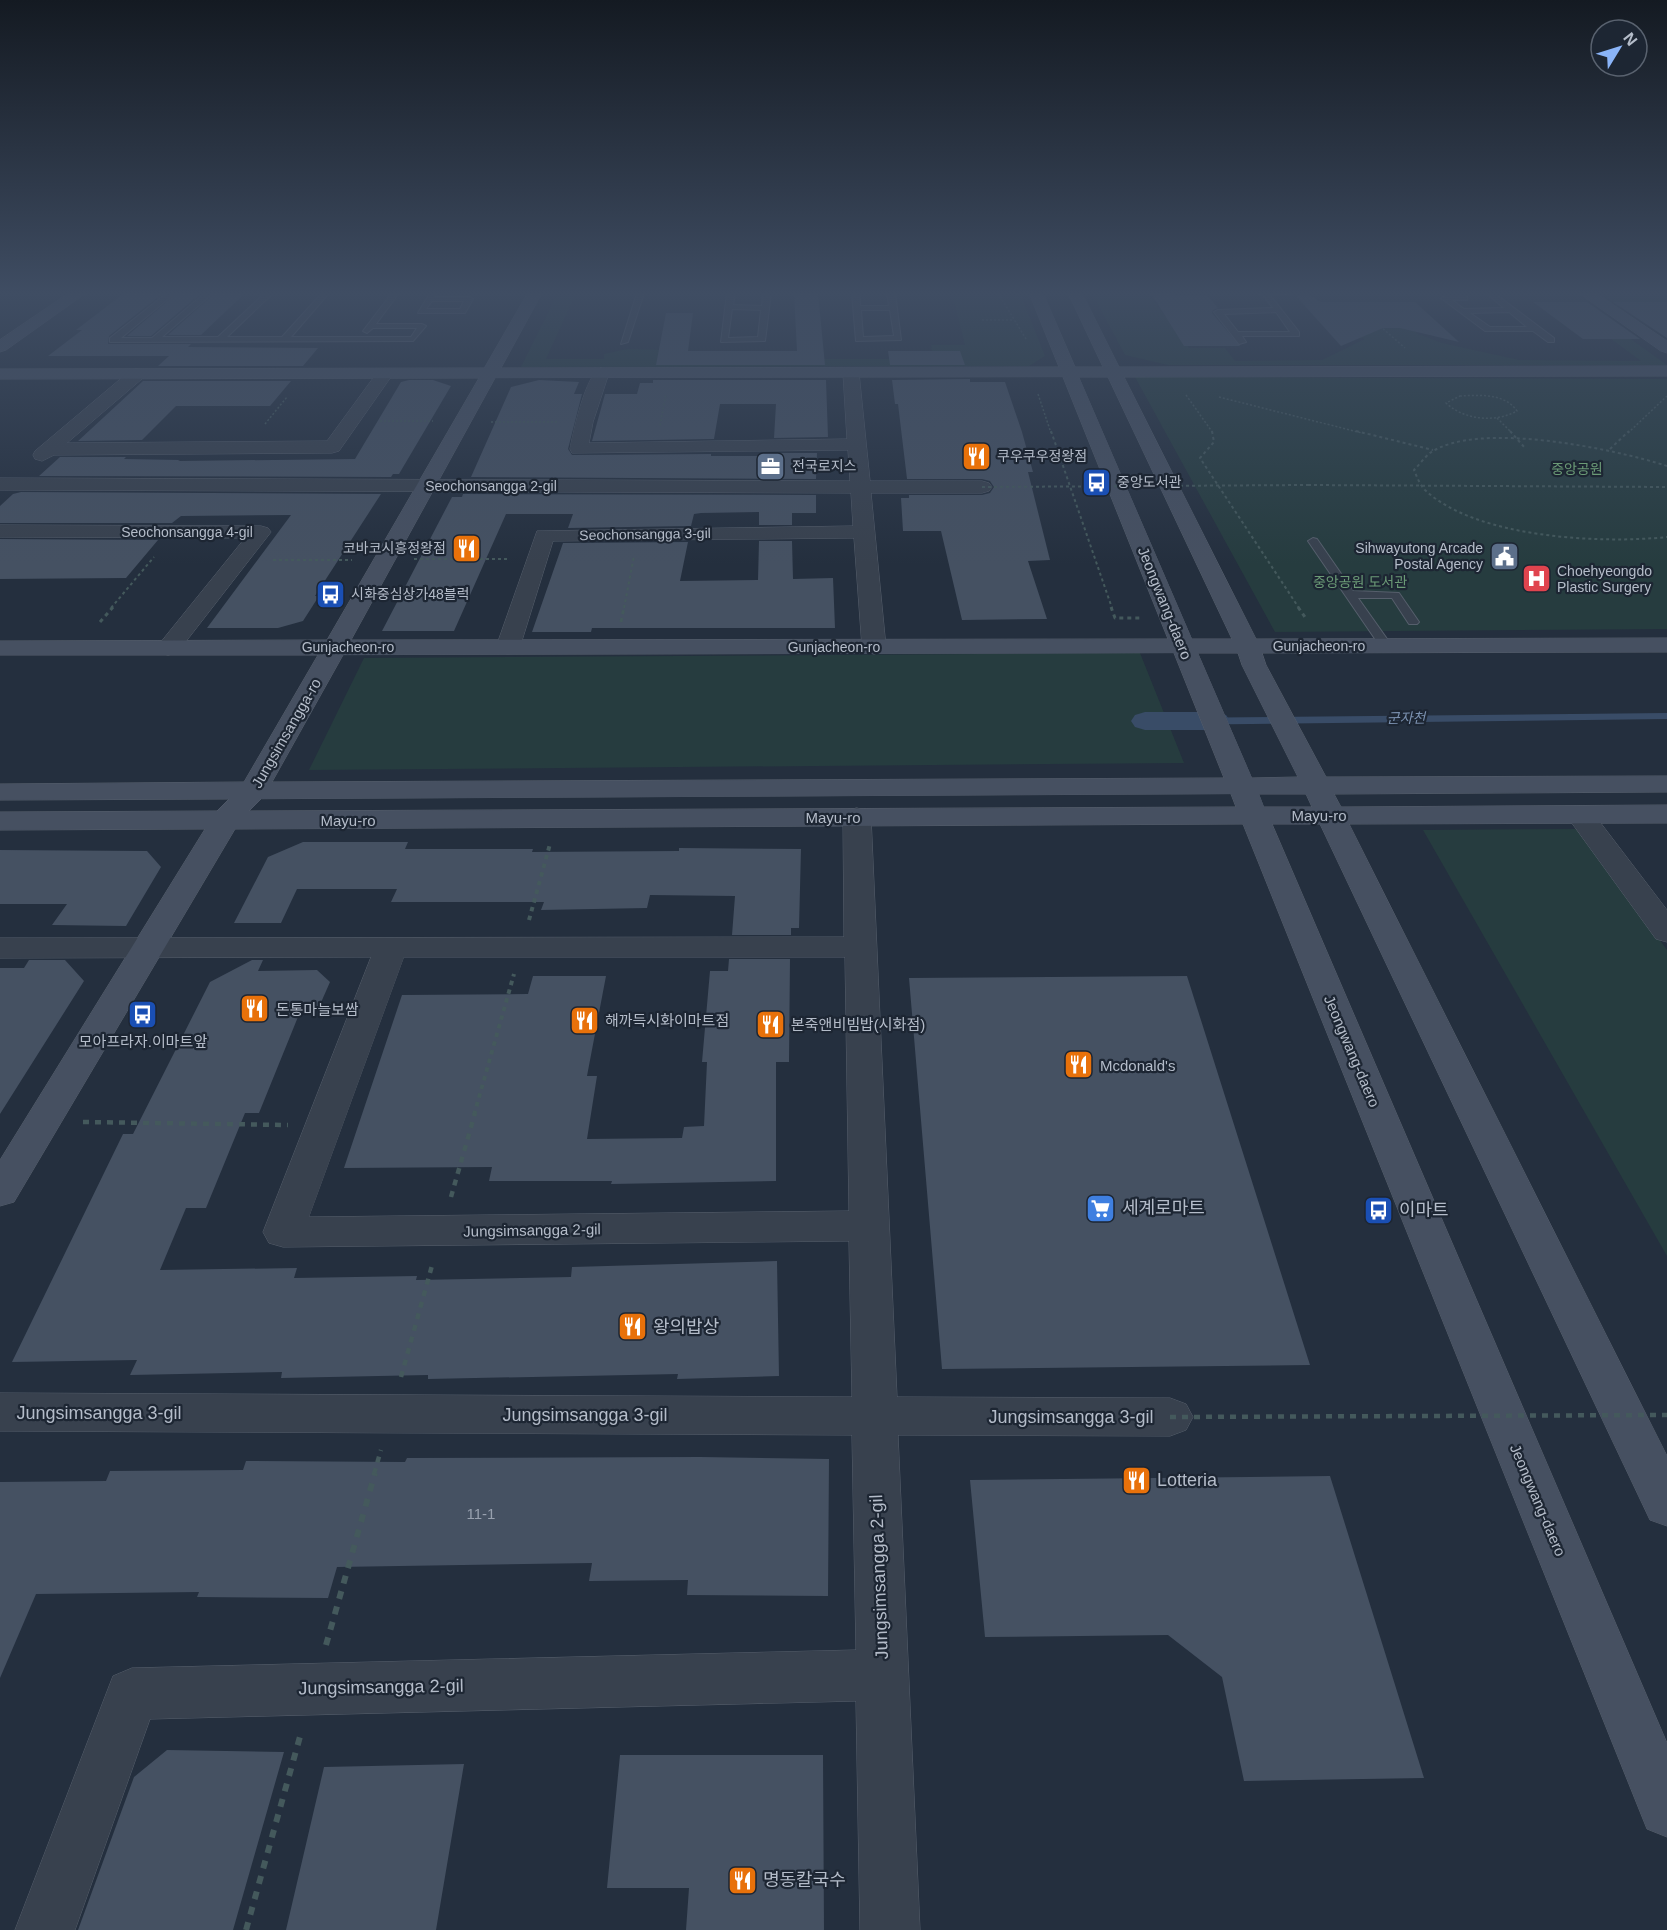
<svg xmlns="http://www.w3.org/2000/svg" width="1667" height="1930" font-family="Arial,'Noto Sans KR',sans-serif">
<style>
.green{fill:#263c3f}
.water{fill:#394c67}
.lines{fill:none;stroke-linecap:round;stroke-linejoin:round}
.canal{fill:#394c67;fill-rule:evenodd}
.building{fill:#455162}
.lane-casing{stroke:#565f6c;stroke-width:2}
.street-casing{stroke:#565f6c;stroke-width:1}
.secondary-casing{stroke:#565f6c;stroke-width:1}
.path-far5{stroke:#44595c;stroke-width:1.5;stroke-dasharray:2 2;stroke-linecap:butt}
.path-far4{stroke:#44595c;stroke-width:2;stroke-dasharray:3 3;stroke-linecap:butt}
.path-far3{stroke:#44595c;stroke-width:3;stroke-dasharray:4 4;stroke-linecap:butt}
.path-far2{stroke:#44595c;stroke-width:4;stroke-dasharray:4.5 4.5;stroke-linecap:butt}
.path-far1{stroke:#44595c;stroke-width:4.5;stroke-dasharray:6 6;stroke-linecap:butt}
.path{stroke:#44595c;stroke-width:6;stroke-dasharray:8 8;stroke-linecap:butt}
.lane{fill:#38414e;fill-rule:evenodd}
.street{fill:#38414e;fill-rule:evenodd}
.secondary{fill:#465061;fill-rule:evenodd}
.path-bridge-far1{stroke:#44595c;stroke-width:2;stroke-dasharray:3 3;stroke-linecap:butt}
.path-bridge{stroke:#44595c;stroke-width:4.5;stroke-dasharray:6 6;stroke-linecap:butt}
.labels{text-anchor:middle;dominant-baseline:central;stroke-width:4.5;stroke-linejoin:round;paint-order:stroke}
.far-poi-label{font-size:14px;fill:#b4bcc9;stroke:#1d2633;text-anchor:start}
.far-park-label{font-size:14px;fill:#6b9a76;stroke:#1d2633}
.far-street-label{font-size:14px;fill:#b4bcc9;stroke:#1d2633}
.far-water-label{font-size:14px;font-style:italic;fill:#7c92b1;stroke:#1d2633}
.street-label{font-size:15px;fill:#b4bcc9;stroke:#1d2633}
.poi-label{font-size:15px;fill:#b4bcc9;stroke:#1d2633;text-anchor:start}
.near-number-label{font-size:15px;fill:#98a1af}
.near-poi-label{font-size:18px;fill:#b4bcc9;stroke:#1d2633;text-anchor:start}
.near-street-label{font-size:18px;fill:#b4bcc9;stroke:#1d2633}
</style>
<rect width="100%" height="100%" fill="#242f3e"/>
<path class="green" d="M558,293h18l-30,66h58v-5l23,-5 47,1 -2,9h261l-2,-14h34l-13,-52h68l25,63 -16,10 -508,1z
M1092,293h56l41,55h36l10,13 87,-1 43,-21 -31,-7h29l-34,-30 49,-1 40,33 24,9 77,17 122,1 -80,-59h18l88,63h-499l-43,-10z
M1600,293h67v44z
M1135,377l532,2v250l-392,3z
M1140,653l44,110 -875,7 55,-112z
M1580,829l87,121v306l-244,-426z"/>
<path class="water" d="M1667,713v6l-499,6 -2,-7z"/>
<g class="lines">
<path class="canal" d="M1145,712h71l10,3 4,6 -4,6 -10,3h-71l-10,-3 -4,-6 4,-6z"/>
</g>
<path class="building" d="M163,293l-54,43 -1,8h83l-3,3 130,1 -15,18h-145l11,-10h-121l34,-26h-6l47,-36z
M177,293h24l-50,43h-24z
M215,293h30l-44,42h-33z
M794,293h24l7,72h-169l10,-52h27l-5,38h109z
M1151,293l57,3 10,12 -5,2 -1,3 28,33h-56z
M1306,293l15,9h94l44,40 -59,-14h-17l-42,18 -45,-50z
M1533,302h54l53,37h-57z
M1613,302h54v36z
M888,351h72l5,14h-75z
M970,379v3h35l17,50 11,40h-5l22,88 -22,1 19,58 -85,1 -21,-89h-38l-2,-33h8v-3h73l8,-2 4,-6 -4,-6 -8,-2h-75l-9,-75h-3l-3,-24z
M409,380h24l18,6 -52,88h-6l-2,3 -352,-1 21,-19h66l-2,2 56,1 -2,1 177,-2 46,-77z
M539,380l40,2 -5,12h8l-14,55 4,6 139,-1v2h63v-3h43l-1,26 -345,-2 40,-90z
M653,380h173l2,57 -54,1 2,-34h-56l-6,35 -122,2 13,-47h32l3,-11h13z
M143,381h148l-21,25h-94l-34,34 -64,1z
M21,492l360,2 -66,102h4l-16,25 -25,7h-71l84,-113 -110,1 -9,7h-172v-17l13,-12z
M463,494l353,1v18h-24v12h-33v-13l-58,1 -7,1 -3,12 -123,2 5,-14h-67l-52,117h-72l70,-134h10z
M0,539l158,1 -32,38 -126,1z
M759,541h33l1,38 40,-1 2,50h-243l-1,4h-59l31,-89 125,-1 -8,39 78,-1z
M303,842h105l-3,7h128l-1,3 147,-1v-3l122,1 -2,79h-8v7h-59l3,-39 -85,-1 -3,13 -106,2 3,-8h-153l6,-13h-100l-16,34h-47l34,-66z
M0,850l147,1 14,16 -35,59 -74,-1 15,-21h-67z
M729,959h61l-1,103h-13v119l-165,3 1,-3h-123l3,-14 -148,1 58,-173 126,-1 5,-18h73l-19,100h10l-10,63 95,-1 2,-11 20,-1 3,-64h-5l8,-91h18z
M29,960h36l19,21 -84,133v-146h24z
M252,960h11l-5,11 59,-1 13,12 -11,25h-17l-43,106h-14l-39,95h-20l-26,62 137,-2 -3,10 123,-2 -1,4 155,-3 1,-10 205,-6 2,115 -102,3 1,-5 -250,5v-4l-147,3 1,-6 -152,3 7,-15 -125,2 111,-228h10l77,-152z
M1187,976l123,389 -368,4 -33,-391z
M700,1457l129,2 -1,137 -141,-1 1,-15 -99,1 3,-18 -255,4 -9,31 -131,-1 2,-5 -163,2 -36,84v-196l106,-1 4,-10 133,-1 3,-9 159,1 2,-4z
M1330,1476l94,302 -180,3 -22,-104 -54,-42 -183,2 -15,-157z
M167,1750l117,2 -51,178h-155l56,-153z
M620,1755h203l1,175h-138l3,-42h-82z
M464,1764l-28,166h-150l38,-163z"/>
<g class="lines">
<defs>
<path id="lane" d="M167,293h8l-54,45h31l53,-45h8l-51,44h56l47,-44h8l-46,44h55l40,-44h7l-38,44h120l6,-9h-44l-6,5 -4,-2 29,-38h7l-23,31h46l4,2 -13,15 -303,1v-4z
M430,293h7l-2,4h34l4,2 -8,14h-47zM432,301h32l-4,8h-34z
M637,293h7l-16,49 -7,2z
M727,293h8l-2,12 29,1 1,-13h8l-6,48 -44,1zM732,309l29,1 -3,27 -30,1z
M852,293h8v13h29l-2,-13h8l6,47 -45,1zM861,310h29l4,26 -31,1z
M1256,293h46l-32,2 29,37v4h-57l4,6 -7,2 -25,-32 4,-2 55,-2 -10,-13zM1276,312l14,20h-52l-14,-18z
M1486,293h8l60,45v4h-6l-15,-11h-48l-44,-33 4,-2h22v4h-15l12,9 40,-1zM1509,312l18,15h-37l-20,-14z
M1313,538l4,1 36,52 46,2 20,29 -2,2h-8l-17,-26h-34l34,48 -6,4 -4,-1 -74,-108z"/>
<path id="street" d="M601,368l8,5 -16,49 -4,21 258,-4 -4,-66 8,-5 8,5 11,108h112l7,2 3,4 -3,4 -7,2h-111l15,154 -3,5 -9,2 -9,-2 -3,-5 -8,-109 -301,3 -33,106 -3,5 -9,2 -9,-2 -3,-5 41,-116 316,-5 -2,-33 -851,-3v-12l850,3 -2,-31 -276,3 -2,-4c3,-16 16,-77 31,-81z
M137,369l6,1 2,4 -2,4 -76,65 260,-2 52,-71h12l2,4 -54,77 -7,2 -278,2 -12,6 -7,-2 -2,-4 2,-4 96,-81z
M0,525l261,1 7,2 3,4 -94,121 -9,2 -9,-2 -3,-5 89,-110 -245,-1z
M1580,806l10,3 77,101v32l-11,-3 -90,-124 4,-6z
M857,808l10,3 4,6 26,580 273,1 16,6 7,13 -7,13 -16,6 -272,-1 22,495h-60l-4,-229 -706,18 -75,211h-60l98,-254 19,-8 724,-18 -4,-215 -852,-4v-38l852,4 -3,-156 -566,6 -14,-4 -6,-11 108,-275 -371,1v-20l844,-1 -1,-120 4,-6zM404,957h441l4,254 -540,6z"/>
<path id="secondary" d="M69,293h17l-80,57 -6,2v-12z
M528,293h14l-41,75 558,-1 -30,-74h14l32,74h28l-35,-74h14l37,74 548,-1v10l-543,1 132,262 411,-1v14l-405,1 4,12 60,112 341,-1v16l-333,2 7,13 326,-2v18l-318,1 318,632v70l-17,-6 -330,-696h-48l395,919v94l-20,-8 -404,-1005 -1008,5 -221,373 -14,4v-46l205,-331 -205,1v-18l217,-1 12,-12 -229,1v-16l244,-2 74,-127h-318v-14l327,-1 152,-262 -479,1v-10l484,-1zM1063,377l105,262 -817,1 144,-262zM1079,377h29l124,262h-40zM1174,653l50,125 -952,4 71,-127zM1198,653h40l4,12 56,112 -46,1zM1231,794l5,13 -987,4 12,-12zM1259,794h47l6,13h-48z
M1579,293h17l71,48v12l-6,-2z"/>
</defs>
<use href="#lane" class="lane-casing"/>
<use href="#street" class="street-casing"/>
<use href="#secondary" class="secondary-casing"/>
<path class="path-far5" d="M998,293l28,46
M1356,305l49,43
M982,320h32
M1038,394l13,39
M1186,395l27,38
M1460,396c19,-1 45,-3 57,15 -22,12 -53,9 -71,-8z
M1219,397l143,36
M1497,418l15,15
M380,421h53
M491,422h68
M265,424l22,-27
M660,425l6,-31
M1628,433l39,-37"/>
<path class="path-far4" d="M1051,431l61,177
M1212,431l2,11 -14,16 99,150
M1356,431l77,19
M1510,431l15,17
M1610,449l19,-18
M1667,466c-52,-17 -190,-46 -237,-13 -6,5 -11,12 -16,17 3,7 6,15 11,20 51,48 175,54 242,47
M1308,485l359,2
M414,559h94
M273,560h79
M111,608l43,-51
M624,608l10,-52"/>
<path class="path-far3" d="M1111,607l4,11h26
M1298,607l9,13
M100,622l13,-15
M621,622l3,-15"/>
<path class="path-far2" d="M529,920l21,-76
M474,1115l40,-141"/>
<path class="path-far1" d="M83,1122l205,3
M451,1197l24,-84
M401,1377l32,-115
M374,1474l7,-24"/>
<path class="path" d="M326,1645l49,-172
M246,1930l55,-197"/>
<use href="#lane" class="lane"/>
<use href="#street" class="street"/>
<use href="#secondary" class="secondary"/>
<path class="path-bridge-far1" d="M982,487l326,-2"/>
<path class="path-bridge" d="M1170,1417l497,-2"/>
</g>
<linearGradient id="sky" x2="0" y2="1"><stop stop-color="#141a22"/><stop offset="0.52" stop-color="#3f4d63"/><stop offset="1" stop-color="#3f4d63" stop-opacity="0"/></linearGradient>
<rect width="1667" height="564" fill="url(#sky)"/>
<defs>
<symbol id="restaurant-square" viewBox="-11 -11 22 22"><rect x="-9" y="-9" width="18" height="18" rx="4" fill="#e8710a" stroke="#1d2633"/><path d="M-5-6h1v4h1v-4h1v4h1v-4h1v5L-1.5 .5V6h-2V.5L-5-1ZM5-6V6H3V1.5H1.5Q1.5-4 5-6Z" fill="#fff"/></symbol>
<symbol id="office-square" viewBox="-11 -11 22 22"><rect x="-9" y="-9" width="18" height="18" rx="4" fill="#5c6f8a" stroke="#1d2633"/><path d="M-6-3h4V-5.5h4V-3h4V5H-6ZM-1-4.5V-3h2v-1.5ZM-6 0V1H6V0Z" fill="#fff"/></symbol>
<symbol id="bus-square" viewBox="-11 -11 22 22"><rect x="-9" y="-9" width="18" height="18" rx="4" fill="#1a4fb4" stroke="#1d2633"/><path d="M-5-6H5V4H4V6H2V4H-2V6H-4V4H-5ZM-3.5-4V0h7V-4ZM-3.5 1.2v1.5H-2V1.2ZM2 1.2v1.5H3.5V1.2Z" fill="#fff"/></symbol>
<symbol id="civic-square" viewBox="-11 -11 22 22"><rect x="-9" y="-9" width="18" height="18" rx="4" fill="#5c6f8a" stroke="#1d2633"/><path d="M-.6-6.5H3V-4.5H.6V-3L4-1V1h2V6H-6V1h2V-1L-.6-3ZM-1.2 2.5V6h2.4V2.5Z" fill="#fff"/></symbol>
<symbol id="hospital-square" viewBox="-11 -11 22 22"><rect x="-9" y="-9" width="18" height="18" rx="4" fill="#e0444e" stroke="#1d2633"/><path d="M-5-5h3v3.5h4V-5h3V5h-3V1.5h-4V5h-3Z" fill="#fff"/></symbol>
<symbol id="supermarket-square" viewBox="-11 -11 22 22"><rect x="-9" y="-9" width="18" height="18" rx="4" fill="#3f7fe0" stroke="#1d2633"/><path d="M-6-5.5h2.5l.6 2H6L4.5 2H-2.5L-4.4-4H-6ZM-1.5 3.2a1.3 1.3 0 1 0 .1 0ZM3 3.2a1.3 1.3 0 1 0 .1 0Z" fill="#fff"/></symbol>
</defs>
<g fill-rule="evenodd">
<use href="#restaurant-square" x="960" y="440" width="33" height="33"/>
<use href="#office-square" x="754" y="450" width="33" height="33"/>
<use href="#bus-square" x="1080" y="466" width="33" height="33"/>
<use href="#restaurant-square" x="450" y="532" width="33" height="33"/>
<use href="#civic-square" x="1488" y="540" width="33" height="33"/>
<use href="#hospital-square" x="1520" y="562" width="33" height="33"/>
<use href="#bus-square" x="314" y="578" width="33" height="33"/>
<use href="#restaurant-square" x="238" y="992" width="33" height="33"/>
<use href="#bus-square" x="126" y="998" width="33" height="33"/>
<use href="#restaurant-square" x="568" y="1004" width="33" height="33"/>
<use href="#restaurant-square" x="754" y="1008" width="33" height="33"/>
<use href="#restaurant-square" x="1062" y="1048" width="33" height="33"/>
<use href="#supermarket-square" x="1084" y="1192" width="33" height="33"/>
<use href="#bus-square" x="1362" y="1194" width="33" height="33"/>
<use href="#restaurant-square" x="616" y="1310" width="33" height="33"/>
<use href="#restaurant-square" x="1120" y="1464" width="33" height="33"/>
<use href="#restaurant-square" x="726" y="1864" width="33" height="33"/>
</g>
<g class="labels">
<g class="far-poi-label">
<text x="997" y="456">쿠우쿠우정왕점</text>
<text x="792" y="466">전국로지스</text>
<text x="1117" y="482">중앙도서관</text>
<text x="446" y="548" text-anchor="end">코바코시흥정왕점</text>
<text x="1483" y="548" text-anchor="end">Sihwayutong Arcade<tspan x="1483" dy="16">Postal Agency</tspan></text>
<text x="1557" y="571">Choehyeongdo<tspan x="1557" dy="16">Plastic Surgery</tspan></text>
<text x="351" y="594">시화중심상가48블럭</text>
</g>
<g class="far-park-label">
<text x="1577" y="469">중앙공원</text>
<text x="1360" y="582">중앙공원 도서관</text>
</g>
<g class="far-street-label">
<text x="491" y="486">Seochonsangga 2-gil</text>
<text x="187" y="532">Seochonsangga 4-gil</text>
<text transform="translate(645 534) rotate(-1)">Seochonsangga 3-gil</text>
<text x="1319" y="646">Gunjacheon-ro</text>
<text x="348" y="647">Gunjacheon-ro</text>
<text x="834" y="647">Gunjacheon-ro</text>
</g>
<g class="far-water-label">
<text transform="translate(1406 718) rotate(-1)">군자천</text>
</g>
<g class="street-label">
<text transform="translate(1165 603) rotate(68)">Jeongwang-daero</text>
<text transform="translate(286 733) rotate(-60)">Jungsimsangga-ro</text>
<text x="1319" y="815">Mayu-ro</text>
<text x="833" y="817">Mayu-ro</text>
<text x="348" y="820">Mayu-ro</text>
<text transform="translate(1352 1051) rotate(67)">Jeongwang-daero</text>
<text transform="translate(532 1230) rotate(-1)">Jungsimsangga 2-gil</text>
<text transform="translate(1538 1500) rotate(67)">Jeongwang-daero</text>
</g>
<g class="poi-label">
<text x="276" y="1009">돈통마늘보쌈</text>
<text x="605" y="1020">해까득시화이마트점</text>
<text x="791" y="1024">본죽앤비빔밥(시화점)</text>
<text x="143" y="1041" text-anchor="middle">모아프라자.이마트앞</text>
<text x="1100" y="1065">Mcdonald's</text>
</g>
<g class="near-number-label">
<text x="481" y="1513">11-1</text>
</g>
<g class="near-poi-label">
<text x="1122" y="1208">세계로마트</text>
<text x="1399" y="1210">이마트</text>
<text x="653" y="1327">왕의밥상</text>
<text x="1157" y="1480">Lotteria</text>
<text x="763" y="1880">명동칼국수</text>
</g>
<g class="near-street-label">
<text x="99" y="1413">Jungsimsangga 3-gil</text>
<text x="585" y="1415">Jungsimsangga 3-gil</text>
<text x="1071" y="1417">Jungsimsangga 3-gil</text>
<text transform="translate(879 1577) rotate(-92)">Jungsimsangga 2-gil</text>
<text transform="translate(381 1687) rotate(-1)">Jungsimsangga 2-gil</text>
</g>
</g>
<g transform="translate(1619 48) rotate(52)"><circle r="28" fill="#1d2633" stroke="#59626f" stroke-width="1.5"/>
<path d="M0-4.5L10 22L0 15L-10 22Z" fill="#8ab4f8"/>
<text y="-9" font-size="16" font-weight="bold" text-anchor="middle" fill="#b4bcc9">N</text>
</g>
</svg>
